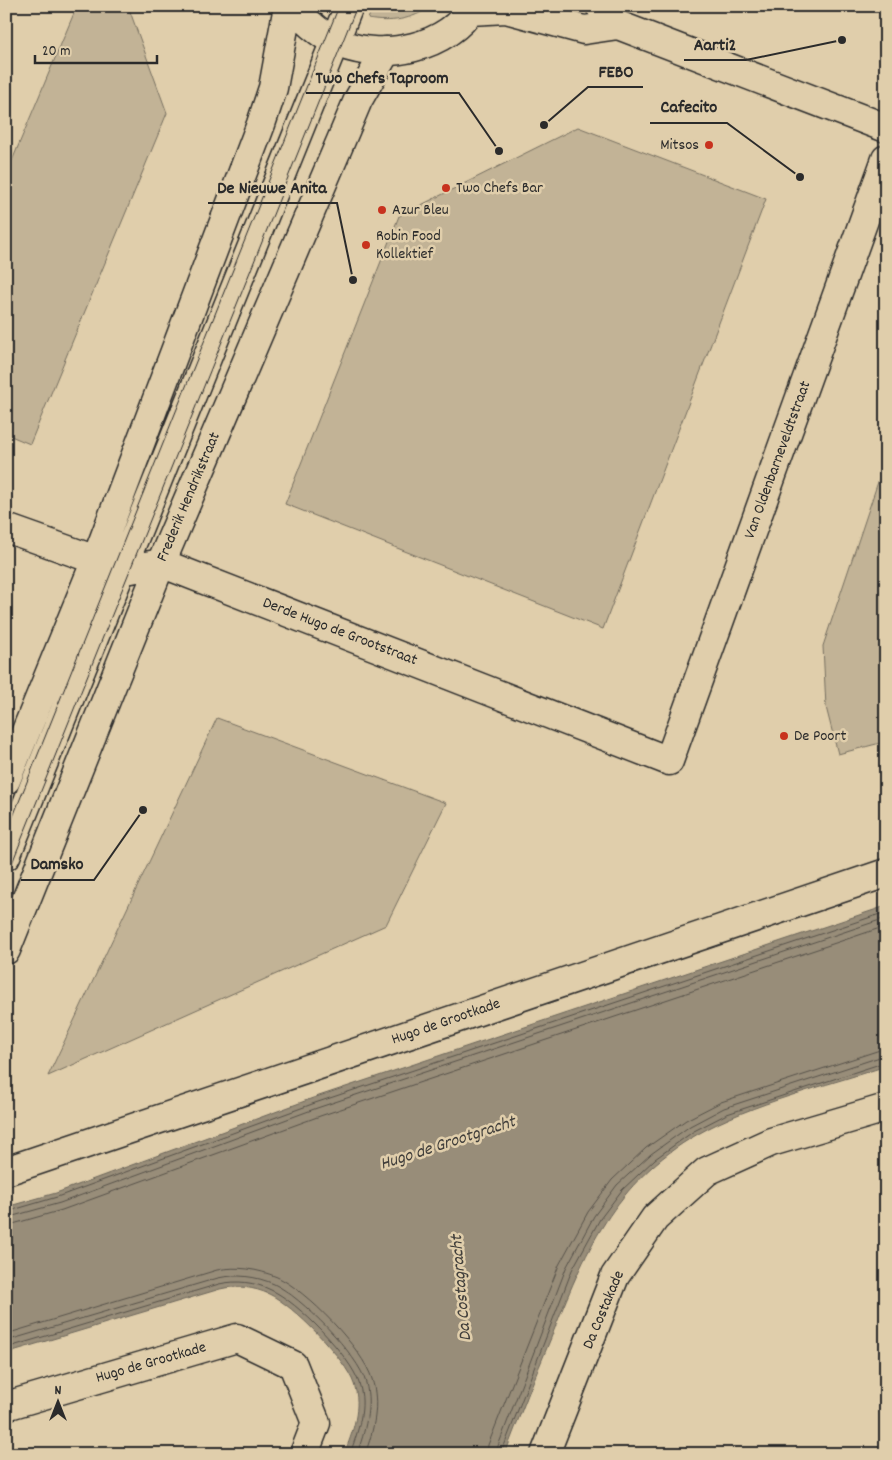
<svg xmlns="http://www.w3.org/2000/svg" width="892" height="1460" font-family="Dekko,sans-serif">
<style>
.green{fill:#c2b396;stroke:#766f60}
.water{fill:#988d79;stroke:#6c665a}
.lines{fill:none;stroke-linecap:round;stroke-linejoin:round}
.shore{stroke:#57524a;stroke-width:1}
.minor-casing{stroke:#2b2b2b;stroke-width:31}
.major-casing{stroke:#2b2b2b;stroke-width:31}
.minor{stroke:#e0ceab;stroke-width:28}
.major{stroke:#e0ceab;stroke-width:28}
.tram{stroke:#2b2b2b;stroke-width:1}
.poi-dot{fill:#c8321e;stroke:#e0ceab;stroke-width:2}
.labels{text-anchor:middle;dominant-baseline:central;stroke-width:5;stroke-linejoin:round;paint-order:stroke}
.poi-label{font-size:16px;fill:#2b2b2b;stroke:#e0ceab;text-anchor:start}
.street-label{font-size:16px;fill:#2b2b2b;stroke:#e0ceab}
.water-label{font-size:18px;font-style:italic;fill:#413f3b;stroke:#e0ceab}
.leader{fill:none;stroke:#2b2b2b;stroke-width:2}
.callout-dot{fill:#2b2b2b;stroke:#e0ceab;stroke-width:2}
.callout-label{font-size:18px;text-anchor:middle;font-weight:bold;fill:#2b2b2b;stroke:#e0ceab;stroke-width:5;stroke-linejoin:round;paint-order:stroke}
</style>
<rect width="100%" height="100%" fill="#e0ceab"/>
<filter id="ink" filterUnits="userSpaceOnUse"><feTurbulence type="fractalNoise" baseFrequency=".02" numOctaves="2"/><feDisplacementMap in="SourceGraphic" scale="10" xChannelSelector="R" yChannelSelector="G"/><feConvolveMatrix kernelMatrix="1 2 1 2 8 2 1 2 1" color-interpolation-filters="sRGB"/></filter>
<g filter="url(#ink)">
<path class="green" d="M77,6h51l39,107 -137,331 -24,-10v-259z
M373,6h58c-18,14 -42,17 -63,13z
M578,127l188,72 -163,430 -318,-125 114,-288z
M886,458v288l-2,-4 -46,12 -12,-47 -3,-61z
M217,718l229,85 -60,122 -338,151z"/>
<path class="water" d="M886,906v160c-60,20 -134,37 -188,68 -84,48 -114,119 -147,204 -16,38 -31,77 -46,116h-161c9,-22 18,-47 10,-70 -8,-25 -61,-79 -85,-90 -15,-7 -33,-9 -49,-5l-214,64v-146l50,-14 257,-95z"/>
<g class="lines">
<path class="shore" d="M6,1212l51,-15 258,-94 571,-191
M6,1218l54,-15 257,-95 569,-190
M6,1226l56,-16 258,-94 566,-190
M6,1334l211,-64c20,-4 41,-1 60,7 29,13 86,72 95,102 8,25 2,51 -7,75
M6,1341l212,-63c18,-4 38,-2 56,6 26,12 85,71 92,99 6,24 -1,48 -9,71
M6,1348l213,-64c18,-4 36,-2 52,6 26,11 80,67 88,93 8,24 -1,48 -9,71
M487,1454l1,-9 71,-180 29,-53 24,-32 34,-32 40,-28 35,-18 165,-54
M495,1454l71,-186 28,-52 23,-31 34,-31 39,-28 34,-18 162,-53
M501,1454l71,-184 28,-51 22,-29 33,-31 39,-28 33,-17 159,-52"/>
<defs>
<path id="minor" d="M6,528l90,32 35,9 30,-6 508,198 217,-602
M6,780l90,-220 165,-436 12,-36 15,-82
M6,856l343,-850
M6,950l155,-387 181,-425 16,-38 28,-49
M6,1171l880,-298
M6,1406l231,-68 56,27 23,58 -12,31
M545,1454l70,-178 40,-58 52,-47 64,-29 115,-34"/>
<path id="major" d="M292,6c14,16 29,30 49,38 43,17 107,4 132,-38
M600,6l18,19 268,103
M470,11l36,-2 78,21 34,-5"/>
</defs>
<use href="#minor" class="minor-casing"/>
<use href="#major" class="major-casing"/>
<use href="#minor" class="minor"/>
<use href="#major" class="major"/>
<path class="tram" d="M6,834l333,-828
M6,878l351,-872"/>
</g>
</g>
<g class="poi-dot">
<circle cx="709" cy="145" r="5"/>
<circle cx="446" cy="188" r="5"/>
<circle cx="382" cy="210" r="5"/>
<circle cx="366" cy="245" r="5"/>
<circle cx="784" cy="736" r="5"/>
</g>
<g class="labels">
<g class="poi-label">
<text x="699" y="145" text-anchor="end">Mitsos</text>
<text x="456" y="188">Two Chefs Bar</text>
<text x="392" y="210">Azur Bleu</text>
<text x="376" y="236">Robin Food<tspan x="376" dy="18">Kollektief</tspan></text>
<text x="794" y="736">De Poort</text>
</g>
<g class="street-label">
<text transform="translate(778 460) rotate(-70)">Van Oldenbarneveldtstraat</text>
<text transform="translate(189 497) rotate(-67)">Frederik Hendrikstraat</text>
<text transform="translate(340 632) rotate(21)">Derde Hugo de Grootstraat</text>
<text transform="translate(446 1022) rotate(-19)">Hugo de Grootkade</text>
<text transform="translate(604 1310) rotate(-67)">Da Costakade</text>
<text transform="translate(151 1363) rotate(-16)">Hugo de Grootkade</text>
</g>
<g class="water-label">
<text transform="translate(448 1144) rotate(-18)">Hugo de Grootgracht</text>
<text transform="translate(462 1288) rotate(-95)">Da Costagracht</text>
</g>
</g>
<path class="leader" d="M842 40L746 60H684M544 125L588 87H643M499 151L459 93H306M800 177L727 123H650M353 280L337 203H208M143 810L94 880H21"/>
<g class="callout-dot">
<circle cx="842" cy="40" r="5"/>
<circle cx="544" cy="125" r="5"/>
<circle cx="499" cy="151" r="5"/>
<circle cx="800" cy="177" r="5"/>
<circle cx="353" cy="280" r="5"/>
<circle cx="143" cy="810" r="5"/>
</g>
<g class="callout-label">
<text x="715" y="50">Aarti2</text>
<text x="616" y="77">FEBO</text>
<text x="382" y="83">Two Chefs Taproom</text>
<text x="689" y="112">Cafecito</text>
<text x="272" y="193">De Nieuwe Anita</text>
<text x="57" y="869">Damsko</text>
</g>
<rect width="892" height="1460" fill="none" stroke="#e0ceab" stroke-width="25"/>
<rect x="12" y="12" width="867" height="1435" fill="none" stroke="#2b2b2b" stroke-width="2" filter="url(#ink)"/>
<g transform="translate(58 1402)" stroke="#e0ceab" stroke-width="4" paint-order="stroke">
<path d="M0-4L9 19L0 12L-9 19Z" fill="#2b2b2b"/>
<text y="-8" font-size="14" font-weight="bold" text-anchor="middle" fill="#2b2b2b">N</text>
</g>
<path d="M35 55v8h122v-8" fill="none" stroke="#2b2b2b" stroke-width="2.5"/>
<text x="42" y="55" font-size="15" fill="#2b2b2b" stroke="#e0ceab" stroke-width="4" paint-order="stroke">20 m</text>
</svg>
